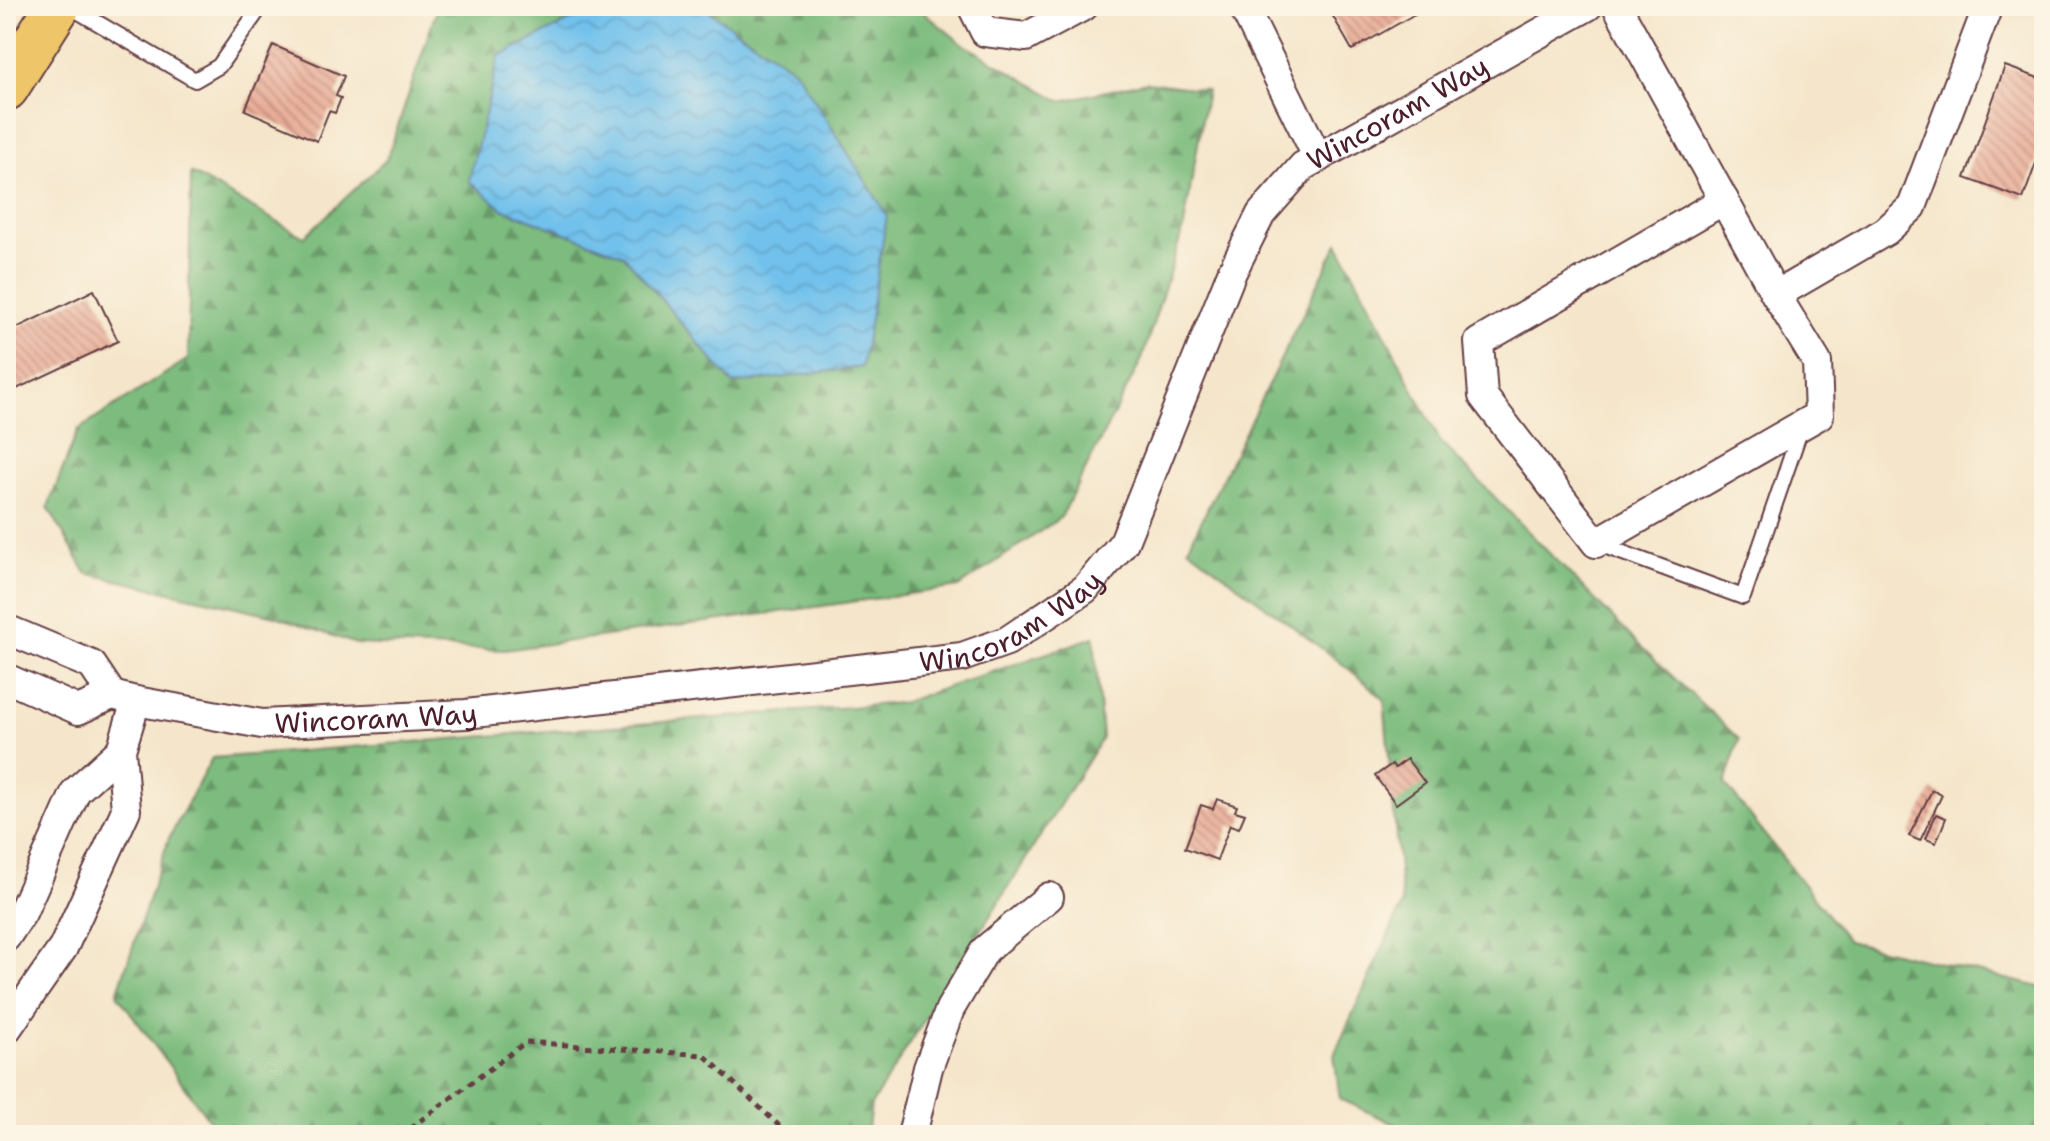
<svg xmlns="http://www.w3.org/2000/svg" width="2050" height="1141" font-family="'Shantell Sans',sans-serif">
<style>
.forest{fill:url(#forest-firs);stroke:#646e54;stroke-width:2}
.water{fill:url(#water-waves);stroke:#5e708c;stroke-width:2}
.building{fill:url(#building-back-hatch)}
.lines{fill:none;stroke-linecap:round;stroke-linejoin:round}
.service-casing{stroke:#643d43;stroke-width:18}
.minor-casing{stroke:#643d43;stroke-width:32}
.primary-casing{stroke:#643d43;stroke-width:48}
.path{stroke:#643d43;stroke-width:5;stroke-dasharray:6 6;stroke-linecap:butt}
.service{stroke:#fff;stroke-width:14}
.minor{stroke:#fff;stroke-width:28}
.primary{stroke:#eec569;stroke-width:44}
.labels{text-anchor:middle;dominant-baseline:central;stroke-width:7;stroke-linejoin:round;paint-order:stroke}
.street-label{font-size:28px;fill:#4a1f2b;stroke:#fcf5e5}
</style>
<defs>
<pattern id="forest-firs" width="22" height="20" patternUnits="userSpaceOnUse" patternTransform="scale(2)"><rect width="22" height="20" fill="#7dbc7e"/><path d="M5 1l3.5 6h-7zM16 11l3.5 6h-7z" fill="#689867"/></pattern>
<pattern id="water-waves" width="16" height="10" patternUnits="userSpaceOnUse" patternTransform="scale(2)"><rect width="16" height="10" fill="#71c1ec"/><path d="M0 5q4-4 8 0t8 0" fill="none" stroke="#63a5cb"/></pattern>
<pattern id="building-back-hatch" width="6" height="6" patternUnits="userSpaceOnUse" patternTransform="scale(2)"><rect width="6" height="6" fill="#e8ac96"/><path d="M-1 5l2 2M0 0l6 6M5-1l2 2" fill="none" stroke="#be8b7b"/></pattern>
</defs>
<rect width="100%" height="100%" fill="#fcf5e5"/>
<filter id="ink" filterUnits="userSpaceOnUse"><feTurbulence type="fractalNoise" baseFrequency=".0125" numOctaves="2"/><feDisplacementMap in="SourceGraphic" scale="16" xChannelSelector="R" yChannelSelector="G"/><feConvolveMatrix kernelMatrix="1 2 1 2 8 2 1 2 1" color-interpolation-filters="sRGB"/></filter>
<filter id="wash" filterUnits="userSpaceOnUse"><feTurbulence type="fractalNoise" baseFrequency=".006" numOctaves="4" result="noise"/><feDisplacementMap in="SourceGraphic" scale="32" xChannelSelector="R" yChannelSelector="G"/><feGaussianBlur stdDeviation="1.8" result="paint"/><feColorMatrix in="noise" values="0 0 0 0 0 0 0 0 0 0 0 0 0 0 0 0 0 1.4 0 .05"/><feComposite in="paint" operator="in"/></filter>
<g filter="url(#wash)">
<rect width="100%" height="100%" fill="#f5e6cb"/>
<path class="forest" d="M438,6h162l-101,50 4,153 121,46 109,129 63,-313 -95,-65h215l44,36 101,59 86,-19 60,8 -23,136 -42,133 -81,158 -102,70 -454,63 -149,-6 -80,-28 -190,-43 -38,-66 30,-77 110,-71 3,-186 113,64 83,-78z
M1338,243l102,198 197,202 102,96 -14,45 123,157 196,47v147h-626l-78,-36 -6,-44 68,-150 -18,-206 -35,-30 -161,-121z
M1094,637l8,101 -231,367 -4,30h-647l-103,-141 52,-156 43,-80 689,-55z"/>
<path class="water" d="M600,6h101l95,65 91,144 -25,152 -129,17 -109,-129 -121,-46 -34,-28 30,-125z"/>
<g id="blocks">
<path class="building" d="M1327,6h102l-77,44z
M273,45l71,31 -8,20 5,2 -6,15 -6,-2 -12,30 -72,-31z
M2005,66l39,14v61l-21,58 -58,-21z
M94,290l24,51 -112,53v-61z
M1407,759l18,24 -29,21 -21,-28 17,-12 3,4z
M1932,790l10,5 -22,46 -11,-5z
M1217,799l20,7 -2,5 10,3 -6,14 -9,-3 -13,35 -32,-12 16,-43 12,4z
M1936,814l10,4 -10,25 -10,-4z
M1046,1131l40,1v3h-40z"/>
</g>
</g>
<g filter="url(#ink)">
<use href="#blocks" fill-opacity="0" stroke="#643d43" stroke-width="2"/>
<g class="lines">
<defs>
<path id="service" d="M69,6l126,74 24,-14 38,-54v-6
M1596,543l147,54 58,-169"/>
<g id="minor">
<path d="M972,6l13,26 41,5 58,-31"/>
<path d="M1243,6l75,152"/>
<path d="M1617,6l159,289 110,-64 26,-24 76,-201"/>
<path d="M1724,200l-245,142 4,54 113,147 223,-128 -2,-53 -41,-67"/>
<path d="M6,629l86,36 20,30 -34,15 -72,-32"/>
<path id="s1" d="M136,701l126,23 204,-10 496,-57 45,-16 78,-52 39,-47 108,-270 29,-58 42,-48 285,-160"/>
<path d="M6,937l16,-24 54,-122 45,-41"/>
<path d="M6,1030l57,-82 63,-138 -5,-60 15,-49 -24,-6"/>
<path d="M912,1135l16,-67 22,-59 35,-59 64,-53"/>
</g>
<path id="primary" d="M6,88l52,-82"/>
</defs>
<use href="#service" class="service-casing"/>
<use href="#minor" class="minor-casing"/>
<use href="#primary" class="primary-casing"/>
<path class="path" d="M401,1135l125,-93 178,13 85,80"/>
<use href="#service" class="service"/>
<use href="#minor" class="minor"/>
<use href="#primary" class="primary"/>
</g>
</g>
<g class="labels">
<g class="street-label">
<text stroke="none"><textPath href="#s1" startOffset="1562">Wincoram Way</textPath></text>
<text stroke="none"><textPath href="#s1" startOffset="890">Wincoram Way</textPath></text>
<text stroke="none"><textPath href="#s1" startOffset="242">Wincoram Way</textPath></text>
</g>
</g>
<rect width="2050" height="1141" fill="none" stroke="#fcf5e5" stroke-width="32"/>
</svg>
